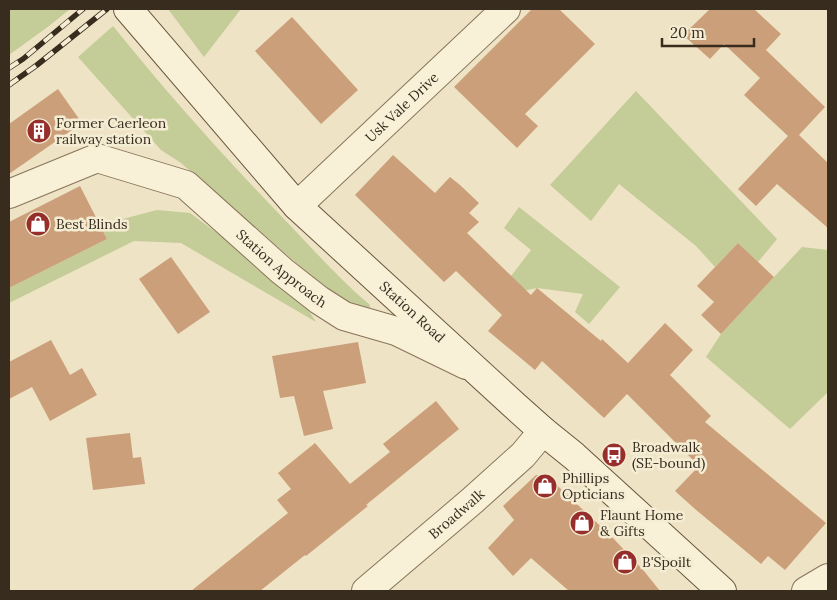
<svg xmlns="http://www.w3.org/2000/svg" width="837" height="600" font-family="Lora,serif">
<style>
.green{fill:#c4cc98}
.building{fill:#cb9f7a}
.lines{fill:none;stroke-linecap:round;stroke-linejoin:round}
.minor-casing{stroke:#88745a;stroke-width:30}
.tertiary-casing{stroke:#88745a;stroke-width:30}
.secondary-casing{stroke:#6a553e;stroke-width:30}
.minor{stroke:#f8f0d7;stroke-width:28}
.tertiary{stroke:#f8f0d7;stroke-width:28}
.secondary{stroke:#f8f0d7;stroke-width:28}
.rail-casing{stroke:#382c1e;stroke-width:5.5}
.rail{stroke:#f5edd3;stroke-width:4;stroke-dasharray:11;stroke-linecap:butt}
.labels{text-anchor:middle;dominant-baseline:central;stroke-width:5;stroke-linejoin:round;paint-order:stroke}
.street-label{font-size:14px;fill:#382c1e;stroke:#f5edd3}
.poi-label{font-size:14px;fill:#382c1e;stroke:#f5edd3;text-anchor:start}
</style>
<rect width="100%" height="100%" fill="#eee3c4"/>
<path class="green" d="M9,9h61l-21,17 -40,29z
M168,9h73l-37,48z
M113,26c54,67 111,131 171,193 28,29 55,60 86,86v7l-7,-1 -39,-24 -143,-124 -20,-13 -83,-93z
M636,91l141,148 -19,23 -20,-19 -23,24 -19,-21 -77,-62 -28,37 -41,-36z
M519,207l101,80 -31,37 -14,-12 8,-18 -46,-6 -42,9 36,-47 -27,-22z
M157,210l33,3 107,79 19,30 -135,-79 -47,-2 -125,62v-15l98,-49 -7,-14z
M802,247l26,3v142l-38,37 -84,-72 15,-23z"/>
<path class="building" d="M532,9h27l36,35 -70,70 13,12 -21,22 -63,-61z
M710,9h44l27,25 -15,16 59,57 -26,28 29,28v65l-51,-44 -21,22 -18,-17 50,-53 -44,-41 16,-17 -36,-34 -14,15 -27,-24z
M292,17l66,73 -37,34 -66,-73z
M58,89l24,34 -73,51v-50z
M393,155l42,38 15,-16 10,8 19,18 -10,10 10,9 -12,11 64,62 6,-7 64,53 1,-2 26,24 37,-40 28,27 -23,25 41,41 -6,6 121,101 -41,47 -17,-14 -7,8 -66,-55 -20,-18 24,-25 -72,-72 -23,24 -62,-57 -7,9 -47,-39 14,-16 -46,-44 -12,11 -89,-87z
M80,186l27,53 -98,49v-66z
M738,243l36,34 -53,57 -20,-19 13,-13 -17,-16z
M171,257l39,55 -32,22 -39,-55z
M51,340l19,35 12,-7 15,27 -47,26 -18,-34 -23,12v-37z
M358,342l8,41 -43,8 10,38 -29,7 -10,-40 -14,2 -8,-42z
M436,401l23,28 -93,76 2,1 -62,50 -1,-1 -45,36h-69l97,-78 -11,-13 14,-11 -13,-16 37,-30 35,41 40,-32 -7,-8z
M130,433l3,25 8,-1 4,27 -52,6 -7,-52z
M536,475l11,1 65,61 32,34 16,20h-91l-38,-33 -18,18 -25,-28 26,-28 -11,-14z"/>
<g class="lines">
<defs>
<g id="minor">
<path id="s1" d="M9,194l88,-36 89,27 96,86 37,29 25,16 52,15 70,34"/>
<path id="s2" d="M297,206l209,-197"/>
<path id="s3" d="M366,591l107,-91 50,-45 20,-24"/>
</g>
<path id="tertiary" d="M806,591l22,-13"/>
<g id="secondary">
<path id="s4" d="M128,9l169,197 217,199 29,26 31,25 148,135"/>
</g>
</defs>
<use href="#minor" class="minor-casing"/>
<use href="#tertiary" class="tertiary-casing"/>
<use href="#secondary" class="secondary-casing"/>
<use href="#minor" class="minor"/>
<use href="#tertiary" class="tertiary"/>
<use href="#secondary" class="secondary"/>
<defs>
<path id="rail" d="M9,68l14,-9 60,-50
M9,85l28,-20 70,-56"/>
</defs>
<use href="#rail" class="rail-casing"/>
<use href="#rail" class="rail"/>
</g>
<defs>
<symbol id="building-disc" viewBox="-11 -11 22 22"><circle r="9.5" fill="#962e2b" stroke="#f5edd3"/><path d="M-4-6H4V6H1V3H-1V6H-4ZM-2.5-4.3h1.7v1.8h-1.7ZM.8-4.3h1.7v1.8H.8ZM-2.5-1h1.7V.8h-1.7ZM.8-1h1.7V.8H.8Z" fill="#fff"/></symbol>
<symbol id="shop-disc" viewBox="-11 -11 22 22"><circle r="9.5" fill="#962e2b" stroke="#f5edd3"/><path d="M-5-2.5h2.3a2.7 3.5 0 0 1 5.4 0H5L5.5 6h-11ZM-1.5-2.5h3a1.5 2.3 0 0 0-3 0Z" fill="#fff"/></symbol>
<symbol id="bus-disc" viewBox="-11 -11 22 22"><circle r="9.5" fill="#962e2b" stroke="#f5edd3"/><path d="M-5-6H5V4H4V6H2V4H-2V6H-4V4H-5ZM-3.5-4V0h7V-4ZM-3.5 1.2v1.5H-2V1.2ZM2 1.2v1.5H3.5V1.2Z" fill="#fff"/></symbol>
</defs>
<g fill-rule="evenodd">
<use href="#building-disc" x="25" y="117" width="28" height="28"/>
<use href="#shop-disc" x="24" y="210" width="28" height="28"/>
<use href="#bus-disc" x="600" y="441" width="28" height="28"/>
<use href="#shop-disc" x="531" y="472" width="28" height="28"/>
<use href="#shop-disc" x="568" y="509" width="28" height="28"/>
<use href="#shop-disc" x="611" y="548" width="28" height="28"/>
</g>
<g class="labels">
<g class="street-label">
<text stroke="none"><textPath href="#s2" startOffset="144">Usk Vale Drive</textPath></text>
<text stroke="none"><textPath href="#s1" startOffset="315">Station Approach</textPath></text>
<text stroke="none"><textPath href="#s4" startOffset="416">Station Road</textPath></text>
<text stroke="none"><textPath href="#s3" startOffset="119">Broadwalk</textPath></text>
</g>
<g class="poi-label">
<text x="56" y="123">Former Caerleon<tspan x="56" dy="16">railway station</tspan></text>
<text x="56" y="224">Best Blinds</text>
<text x="632" y="447">Broadwalk<tspan x="632" dy="16">(SE-bound)</tspan></text>
<text x="562" y="478">Phillips<tspan x="562" dy="16">Opticians</tspan></text>
<text x="600" y="515">Flaunt Home<tspan x="600" dy="16">&amp; Gifts</tspan></text>
<text x="642" y="562">B'Spoilt</text>
</g>
</g>
<rect width="837" height="600" fill="none" stroke="#382c1e" stroke-width="20"/>
<path d="M662 38v8h92v-8" fill="none" stroke="#382c1e" stroke-width="2.5"/>
<text x="670" y="38" font-size="15" fill="#382c1e" stroke="#f5edd3" stroke-width="4" paint-order="stroke">20 m</text>
</svg>
